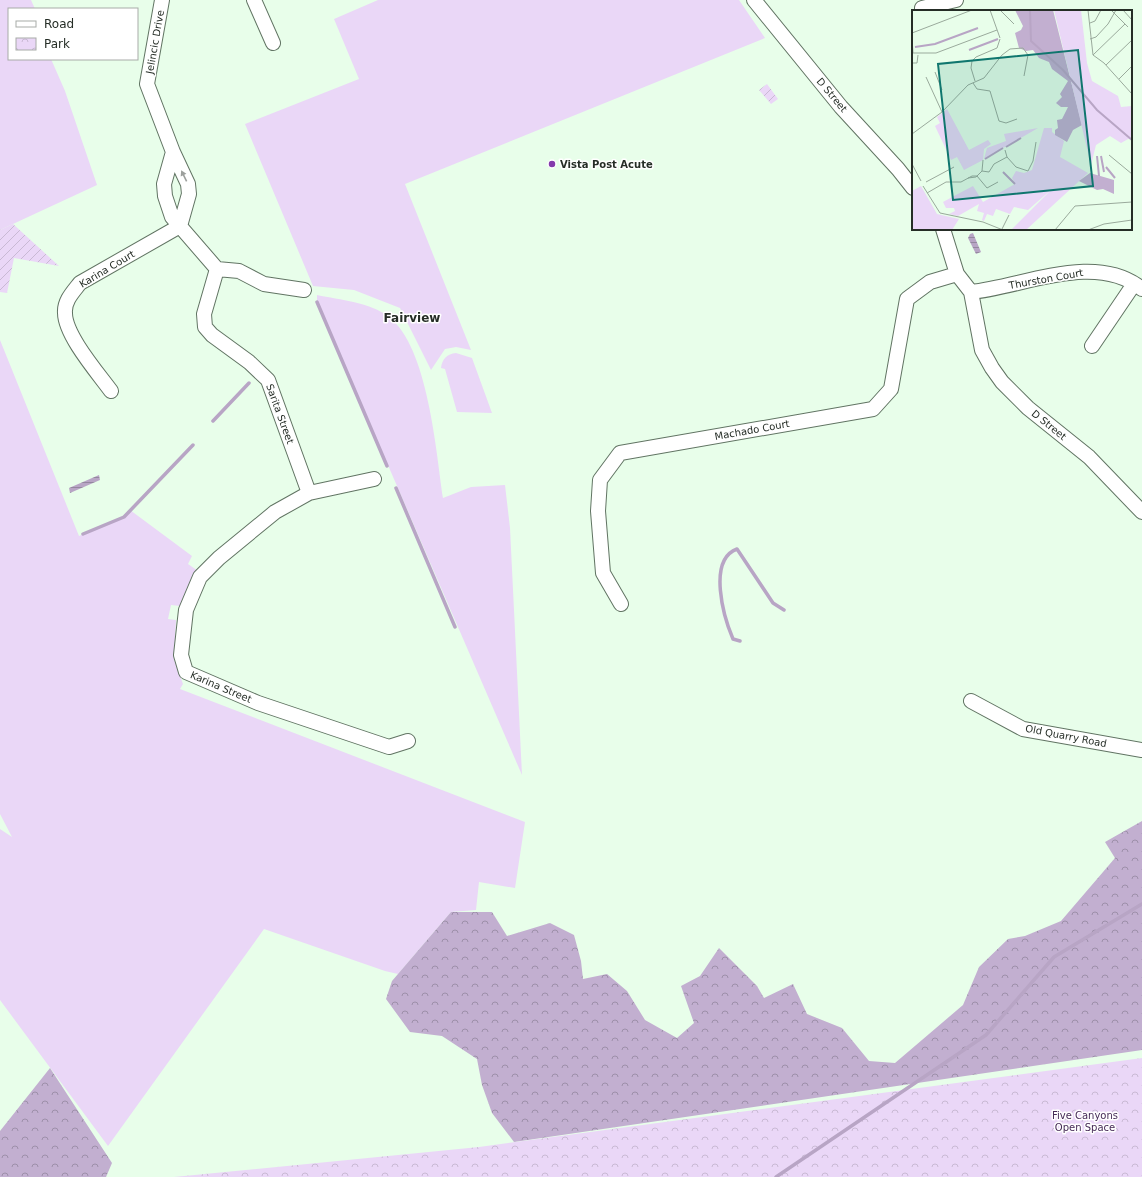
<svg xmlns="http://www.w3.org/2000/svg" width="1142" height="1177" font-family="'DejaVu Sans',sans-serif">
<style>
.grass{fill:#ead7f7}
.forest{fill:url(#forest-crowns)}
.park{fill:url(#park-crowns)}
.garden{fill:url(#garden-furrows)}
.water{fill:url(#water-rules)}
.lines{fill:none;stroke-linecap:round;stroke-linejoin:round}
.stream{stroke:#b8a5c5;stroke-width:3.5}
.minor-casing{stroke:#617463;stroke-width:16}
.minor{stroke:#fff;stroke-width:14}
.oneway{fill:#9da09d}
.poi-dot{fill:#833aac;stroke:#fff;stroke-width:1.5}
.labels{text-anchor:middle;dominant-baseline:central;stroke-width:3;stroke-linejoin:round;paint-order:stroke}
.street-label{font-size:10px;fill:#252d26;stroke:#fff}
.poi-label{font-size:10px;font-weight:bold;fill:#252d26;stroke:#fff;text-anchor:start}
.park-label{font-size:10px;fill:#452a56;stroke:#fff}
.quarter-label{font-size:12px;font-weight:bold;fill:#252d26;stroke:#fff}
.inset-river{fill:none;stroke:#b8a5c5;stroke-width:2}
.inset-road{fill:none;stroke:#9aaa9c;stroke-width:1}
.view{fill:#0f766e;fill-opacity:0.15;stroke:#0f766e;stroke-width:2}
.inset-edge{fill:none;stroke:#252d26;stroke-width:2}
</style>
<defs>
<pattern id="forest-crowns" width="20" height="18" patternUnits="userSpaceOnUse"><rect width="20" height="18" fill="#c2afd0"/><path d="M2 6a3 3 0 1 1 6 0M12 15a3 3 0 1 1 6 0" fill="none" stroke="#9d8fa9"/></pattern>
<pattern id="park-crowns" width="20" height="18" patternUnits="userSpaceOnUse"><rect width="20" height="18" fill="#ead7f7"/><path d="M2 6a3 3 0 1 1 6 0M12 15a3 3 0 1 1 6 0" fill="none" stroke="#c9b9d4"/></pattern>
<pattern id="garden-furrows" width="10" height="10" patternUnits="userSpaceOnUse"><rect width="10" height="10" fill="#ead7f7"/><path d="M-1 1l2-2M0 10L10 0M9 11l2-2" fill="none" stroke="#c9b9d4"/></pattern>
<pattern id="water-rules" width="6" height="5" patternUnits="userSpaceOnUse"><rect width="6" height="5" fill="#b8a5c5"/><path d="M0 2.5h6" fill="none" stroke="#9587a0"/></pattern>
</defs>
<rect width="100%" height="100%" fill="#e8feea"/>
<path class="grass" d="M0,0h31l4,9h-26v50h42l14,32 32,94 -97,45z
M378,0h361l26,38 -360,146 66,166 -15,-3 -11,2 -14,21 -31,-62 -46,-18 -41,-4 -68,-162 114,-45 -25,-60z
M317,295c23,5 53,7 72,22 39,30 47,134 54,181l28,-11 34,-2 5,43 12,247 -205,-474z
M0,340l79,196 45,-19 6,-7 62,46 -4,8 10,7 -18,35 -9,-1 -3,14 8,1 -2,39 9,25 -3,5 345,133 -10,66 -36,-6 -3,28 -25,2 -53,62 -13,-3 -121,-42 -156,217 -108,-146v-171l12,8 -12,-23z
M456,353l16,5 20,55 -35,-1 -12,-43 -4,-1c1,-9 6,-14 15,-15z"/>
<path class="forest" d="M1142,821v229l-628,92 -22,-29 -10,-28 -5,-26 -35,-23 -32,-4 -24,-33 6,-18 59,-69h41l15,24 43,-13 24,12 7,26 2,18 24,-5 20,17 18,29 32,18 17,-15 -13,-37 19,-10 19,-28 38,38 7,12 29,-14 14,30 35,14 27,33 26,2 68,-58 16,-38 29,-28 17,-3 36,-15 54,-63 -10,-16z
M50,1068l62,95 -6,14h-106v-46z"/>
<path class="park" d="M1142,1058v119h-968l305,-30z"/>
<path class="garden" d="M767,84l11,15 -7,5 -12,-14z
M13,224l46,42 -45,-8 -7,35 -7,-1v-62z"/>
<path class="water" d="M973,233l8,19 -5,2 -8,-16 2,-4z
M99,475l1,5 -30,13 -1,-5z"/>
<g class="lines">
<path class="stream" d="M317,302l70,164
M213,421l36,-38
M396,488l59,139
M83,534l41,-17 69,-72
M740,641l-7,-2c-9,-21 -26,-79 4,-90l36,54 11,7
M776,1177l210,-142 68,-78 88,-53"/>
<defs>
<path id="minor" d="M162,0l-15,84 26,68 15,32 1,10 -9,32
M254,0l19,43
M754,0l87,107 57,62 15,19
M922,8l34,-8
M173,152l-9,32 1,12 7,21 45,52 22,2 25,13 40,6
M943,229l14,45 14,18 11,58 10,18 10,14 26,26 61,49 53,55
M217,269l-13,45 1,13 7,8 37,27 19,18 41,113
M971,292c52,-5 124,-41 171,-3
M1092,346l42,-62
M111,391c-14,-19 -46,-56 -46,-78 -1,-12 8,-21 15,-30l100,-57
M374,479l-65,14 -34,19 -56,46 -19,19 -14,33 -5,45 5,17 72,31 131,44 19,-6
M621,604l-18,-31 -5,-62 2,-31 20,-27 253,-44 18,-20 16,-90 23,-17 27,-8
M971,701l52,28 119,21"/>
</defs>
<use href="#minor" class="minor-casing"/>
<use href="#minor" class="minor"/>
</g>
<defs><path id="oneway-solid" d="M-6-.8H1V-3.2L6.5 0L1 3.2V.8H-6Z"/></defs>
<use class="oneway" href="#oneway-solid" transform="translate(184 176) rotate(-116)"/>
<circle class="poi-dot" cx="552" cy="164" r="4"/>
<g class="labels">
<g class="street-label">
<text transform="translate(155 42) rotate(-80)">Jelincic Drive</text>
<text transform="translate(832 95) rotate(50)">D Street</text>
<text transform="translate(107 269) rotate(-31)">Karina Court</text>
<text transform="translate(1046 279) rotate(-10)">Thurston Court</text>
<text transform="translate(280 414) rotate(70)">Sarita Street</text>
<text transform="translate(1049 425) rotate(39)">D Street</text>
<text transform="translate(752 430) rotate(-10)">Machado Court</text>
<text transform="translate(221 687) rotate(23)">Karina Street</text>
<text transform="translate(1066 736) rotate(11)">Old Quarry Road</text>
</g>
<g class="poi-label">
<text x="560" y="164">Vista Post Acute</text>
</g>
<g class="park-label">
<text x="1085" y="1115">Five Canyons<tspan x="1085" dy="12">Open Space</tspan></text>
</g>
<g class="quarter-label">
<text x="412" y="318">Fairview</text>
</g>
</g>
<g transform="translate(912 10)">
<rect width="220" height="220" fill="#e8feea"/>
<path d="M35,99l22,41 19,-10 3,4 -7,5 -1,11 -19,10 -7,-13 -6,3 -16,-34 5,-3 -3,-6zM126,118l-54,31 3,-11 19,-7 -2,-7zM132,118h8v4l12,9 -4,16 28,16 -62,57h-15l41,-41 -24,21 -14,-3 -4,7 -14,-5 -3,7 -6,-2 -3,7 -2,-1 2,-7 -7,-2 2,-7 -21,12 -9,-2 6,-3 -1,-3h-8l-3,-6 13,-7 17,-9 10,16 32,-18 -3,-6 4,-7 8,2 8,-3z" fill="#ead7f7"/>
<path d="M103,0h38l29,115 -9,5 -6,12 -12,-7v-5l3,-2 -1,-8 5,-1 6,-12h-7l-5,-4 6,-6 -2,-3 8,-13 -16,-12 -3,-7 -10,-4 -6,-8 -7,1 -7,-3 -4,-15 6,-3 2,-4zM178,163l24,7v14l-11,-5 -6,1 -18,-9z" fill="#c2afd0"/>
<path d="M9,176l16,28 22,5 -7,11h-40v-39z" fill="#ead7f7"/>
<path d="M142,0h27l6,53 5,18 26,15 3,11 11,-1v33l-2,-1 -9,5 -11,-7 -14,9 -5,20z" fill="#ead7f7"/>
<path class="inset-river" d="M118,0l1,31 32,29 34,40 35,30M3,37l20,-3 43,-16M57,40l29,-11M94,137l15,-9M185,146l2,20M189,146l3,16M73,149l18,-11M194,157l9,11M91,162l12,12"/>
<path class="inset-road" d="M78,0l10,28M88,0l14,14M176,0l5,45 11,8 28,31M199,0l17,17M211,0l9,10M178,13l5,-2 6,-11M0,23l60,-23M0,28l1,15M178,29l6,-2 12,-13 8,-14M0,43h24l61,-23M181,45l32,-31M0,53h5l1,-8M194,55l26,-25M23,62l7,18M14,67l16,35M207,69l13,-13M63,71l-4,-13 1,-7 4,-4 21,-9 3,-9M61,73l4,6 13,2 9,30 7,2 11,-4M0,124l30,-22 26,-27 16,-7 18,-23 8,-6 13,-1 5,7 -4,21M93,140l2,7 9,10 12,4 5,-10 3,-19M197,145l23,19M0,154l9,17M70,161l7,1 5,-8 13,-7M65,166l10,12 11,-6M56,168l8,-1 6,-6 1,-11M14,172l28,-15M11,176l17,27 43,9 20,8M15,183l19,-11h15l11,-6h5M90,219l7,-14M143,220l20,-24 57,-4M176,220l16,-6 28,-4"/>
<path class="view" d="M166,40l15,136 -140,14 -15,-136z"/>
<rect width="220" height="220" class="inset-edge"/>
</g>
<rect x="8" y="8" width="130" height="52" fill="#ffffff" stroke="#a8aba8"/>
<rect x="16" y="21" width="20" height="6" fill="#ffffff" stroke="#a8aba8"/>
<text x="44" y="28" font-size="12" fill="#252d26">Road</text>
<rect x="16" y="38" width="20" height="12" fill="url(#park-crowns)" stroke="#a8aba8"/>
<text x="44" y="48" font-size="12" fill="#252d26">Park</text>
</svg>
